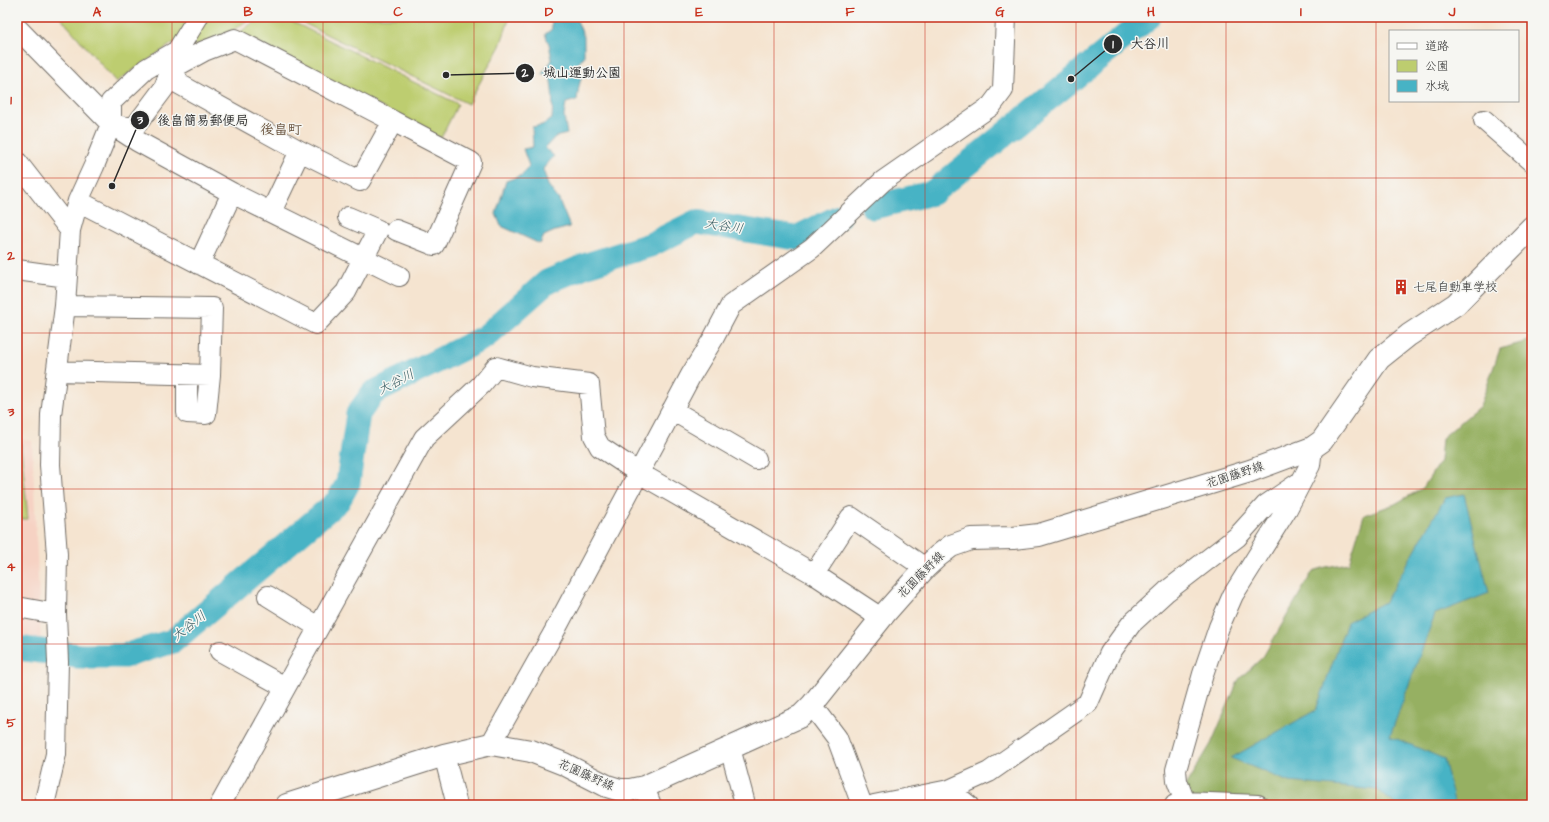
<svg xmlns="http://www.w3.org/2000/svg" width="1549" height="822" font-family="'Architects Daughter','Klee One',sans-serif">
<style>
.built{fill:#f6d2c3}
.green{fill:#bdcd6f;stroke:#747c4d}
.forest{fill:#96b062;stroke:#606e46}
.water{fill:#47b3c5;stroke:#396f78}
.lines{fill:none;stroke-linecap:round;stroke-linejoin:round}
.river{stroke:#47b3c5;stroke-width:25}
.minor-casing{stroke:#726c65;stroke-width:22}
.major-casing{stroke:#726c65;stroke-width:24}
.minor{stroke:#fff;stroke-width:20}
.major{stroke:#fff;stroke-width:22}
.grid{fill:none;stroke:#c8321e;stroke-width:1;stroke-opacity:0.55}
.labels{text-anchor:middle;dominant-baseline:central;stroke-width:3;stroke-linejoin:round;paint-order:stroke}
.poi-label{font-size:12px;fill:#2b2b2b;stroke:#f6f6f2;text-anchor:start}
.street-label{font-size:12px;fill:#2b2b2b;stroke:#f6f6f2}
.water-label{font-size:13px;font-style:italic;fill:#355b61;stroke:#f6f6f2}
.quarter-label{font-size:14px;font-weight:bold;fill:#68523d;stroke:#f6f6f2}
.leader{fill:none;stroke:#2b2b2b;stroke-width:1.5}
.callout-dot{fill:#2b2b2b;stroke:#f6f6f2;stroke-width:1.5}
.mark-label{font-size:12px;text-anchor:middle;font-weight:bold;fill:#fff}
.callout-label{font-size:13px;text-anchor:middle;font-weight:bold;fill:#2b2b2b;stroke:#f6f6f2;stroke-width:3;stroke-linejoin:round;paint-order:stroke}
.neatline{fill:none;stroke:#c8321e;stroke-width:1.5}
.grid-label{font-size:13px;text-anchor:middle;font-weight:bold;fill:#c8321e}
</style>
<rect width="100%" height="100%" fill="#f6f6f2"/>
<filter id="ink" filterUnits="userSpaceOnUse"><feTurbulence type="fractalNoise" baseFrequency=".025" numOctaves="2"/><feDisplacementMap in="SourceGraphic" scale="8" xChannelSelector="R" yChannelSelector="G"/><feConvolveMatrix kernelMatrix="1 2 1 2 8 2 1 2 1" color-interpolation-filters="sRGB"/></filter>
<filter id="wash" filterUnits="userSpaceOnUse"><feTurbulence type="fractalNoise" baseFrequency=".012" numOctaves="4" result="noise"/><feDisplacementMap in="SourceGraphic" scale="16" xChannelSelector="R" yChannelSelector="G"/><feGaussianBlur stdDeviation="0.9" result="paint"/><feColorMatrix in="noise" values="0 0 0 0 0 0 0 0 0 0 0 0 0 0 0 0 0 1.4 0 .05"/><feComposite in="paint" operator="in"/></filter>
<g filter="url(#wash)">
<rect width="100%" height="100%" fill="#f5e4d0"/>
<path class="built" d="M17,439l15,2 9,206 -24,-4z"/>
<path class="green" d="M60,17h193l-23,15 -41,16 -16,-5 -57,39z
M260,17h23l175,87 -17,34 -202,-105z
M291,17h219l-10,29 -32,58z
M17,434l3,1 8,84h-11z"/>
<path class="forest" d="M1532,340v465h-358l37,-61 28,-65 24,-22 50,-86 13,-4 23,-4 15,-48 31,-11 28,-16 17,-27 2,-23 38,-32 20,-57z"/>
<path class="water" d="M551,17h20l5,1 8,19v20l-10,11 8,7 -3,11 -2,14 -11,3 -2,13 3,18 -12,3 -10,11 9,8 -11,13 5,16 11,15 11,27 -15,4 -11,5 -4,8 -39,-18 -5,-12 10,-33 16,-6 7,-9 -6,-17 10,-2 -1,-20 10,-2 10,-6c1,-15 1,-28 -2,-43l-8,-2 10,-14 -3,-16 -4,-10 7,-5z
M1464,494l25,99 -54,21 -45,122 54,23 11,46h-59l-18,-15 -89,-8 -58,-24 85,-48 31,-88 38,-20 60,-104z"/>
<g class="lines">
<path class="river" d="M873,207l59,-14 217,-176
M17,648l62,8h45l49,-15 165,-140 10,-18 10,-69 15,-21 112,-56 62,-55 40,-17 63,-20 46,-23 100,16 43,-21"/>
</g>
</g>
<g filter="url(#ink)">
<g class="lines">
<defs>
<path id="minor" d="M17,28l94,96 26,17 95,52 167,83
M1484,120l48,42
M393,121l78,41 -37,83 -38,-15
M113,125l21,3 30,-40 10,-26
M17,162l53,68
M78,201l238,123 30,-32 32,-62 -30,-13
M271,212l29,-61 60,30 33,-60 -158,-82 -31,12 -31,17 6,16 121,67
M199,264l33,-71
M17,270l50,7
M57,371l153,4 2,-67 -147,-2
M187,374v39l19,1 4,-39
M672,410l84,49
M814,574l37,-57 74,51
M268,596l50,31
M17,607l39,7
M220,651l65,36
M812,705l25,33 25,67
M491,744l62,-110 138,-259 22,-36 18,-34 81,-57 71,-67 108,-75 12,-16 3,-73
M730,748l14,52
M444,755l13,50
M644,787l7,18
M949,790l19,15
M1185,802l-8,-21 -1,-11 27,-96 16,-47 14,-32 54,-86 23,-44 2,-17
M44,805l12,-51 2,-92 -2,-48 1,-60 -7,-89 1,-50 14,-109 5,-76 8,-29 16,-35 17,-42v-22l35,-33 31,-18 21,-34
M220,805l204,-367 57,-53 15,-18 36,10 57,7 5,52 6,11 39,26 175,101 67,44
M874,805l75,-15 40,-18 99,-69 22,-50 21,-29 36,-33 70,-54 29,-32 34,-23
M1175,805l10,-3 73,3"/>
<path id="major" d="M287,805l157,-50 47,-11 40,7 33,13 43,22 13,4h10l14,-3 157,-71 11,-11 75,-94 38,-43 13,-12 13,-10 20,-7 42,-1 26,-3 211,-64 62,-23 10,-7 57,-82 30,-24 47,-31 76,-77"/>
</defs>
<use href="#minor" class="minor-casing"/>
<use href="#major" class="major-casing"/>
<use href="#minor" class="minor"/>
<use href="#major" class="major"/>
</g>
</g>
<path class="grid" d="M172,17v788M323,17v788M474,17v788M624,17v788M774,17v788M925,17v788M1076,17v788M1226,17v788M1376,17v788M17,178h1515M17,333h1515M17,489h1515M17,644h1515"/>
<defs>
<symbol id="building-bare" viewBox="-9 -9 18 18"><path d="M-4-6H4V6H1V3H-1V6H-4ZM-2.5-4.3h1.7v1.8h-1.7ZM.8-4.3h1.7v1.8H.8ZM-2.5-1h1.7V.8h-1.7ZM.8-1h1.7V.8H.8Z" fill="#c8321e" stroke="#f6f6f2" stroke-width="2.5" paint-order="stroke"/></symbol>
</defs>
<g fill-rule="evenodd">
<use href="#building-bare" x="1390" y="276" width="22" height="22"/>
</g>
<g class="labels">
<g class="poi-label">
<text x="1413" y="287">七尾自動車学校</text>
</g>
<g class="street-label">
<text transform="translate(1235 475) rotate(-18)">花園藤野線</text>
<text transform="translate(921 575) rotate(-45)">花園藤野線</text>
<text transform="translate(586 775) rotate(24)">花園藤野線</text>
</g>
<g class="water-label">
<text transform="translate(724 226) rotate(9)">大谷川</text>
<text transform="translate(396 382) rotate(-27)">大谷川</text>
<text transform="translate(189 626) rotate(-38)">大谷川</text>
</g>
<g class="quarter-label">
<text x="281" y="130">後畠町</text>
</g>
</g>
<path class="leader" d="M1071 79L1113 44M446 75L525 73M112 186L140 120"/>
<g class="callout-dot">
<circle cx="1071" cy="79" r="4"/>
<circle cx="446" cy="75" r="4"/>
<circle cx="112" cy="186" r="4"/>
<circle cx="1113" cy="44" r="10"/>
<circle cx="525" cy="73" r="10"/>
<circle cx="140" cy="120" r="10"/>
</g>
<g class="mark-label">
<text x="1113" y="48">1</text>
<text x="525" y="77">2</text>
<text x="140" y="124">3</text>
</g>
<g class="callout-label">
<text x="1150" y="48">大谷川</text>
<text x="582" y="77">城山運動公園</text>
<text x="203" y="125">後畠簡易郵便局</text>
</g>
<rect width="1549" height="822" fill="none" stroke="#f6f6f2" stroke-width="44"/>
<rect x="1389" y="30" width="130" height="72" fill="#f6f6f2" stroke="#a5a5a2"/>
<rect x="1397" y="43" width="20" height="6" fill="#ffffff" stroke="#a5a5a2"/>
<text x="1425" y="50" font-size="12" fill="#2b2b2b">道路</text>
<rect x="1397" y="60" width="20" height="12" fill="#bdcd6f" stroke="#a5a5a2"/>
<text x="1425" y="70" font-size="12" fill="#2b2b2b">公園</text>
<rect x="1397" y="80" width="20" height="12" fill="#47b3c5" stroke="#a5a5a2"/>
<text x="1425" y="90" font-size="12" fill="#2b2b2b">水域</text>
<rect x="22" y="22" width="1505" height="778" class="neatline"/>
<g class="grid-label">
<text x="97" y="16">A</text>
<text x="248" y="16">B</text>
<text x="398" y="16">C</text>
<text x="549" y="16">D</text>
<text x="699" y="16">E</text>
<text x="850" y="16">F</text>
<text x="1000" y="16">G</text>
<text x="1151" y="16">H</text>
<text x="1301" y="16">I</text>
<text x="1452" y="16">J</text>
<text x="11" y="104">1</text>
<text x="11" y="260">2</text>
<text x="11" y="416">3</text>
<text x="11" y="571">4</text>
<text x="11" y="727">5</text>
</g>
</svg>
